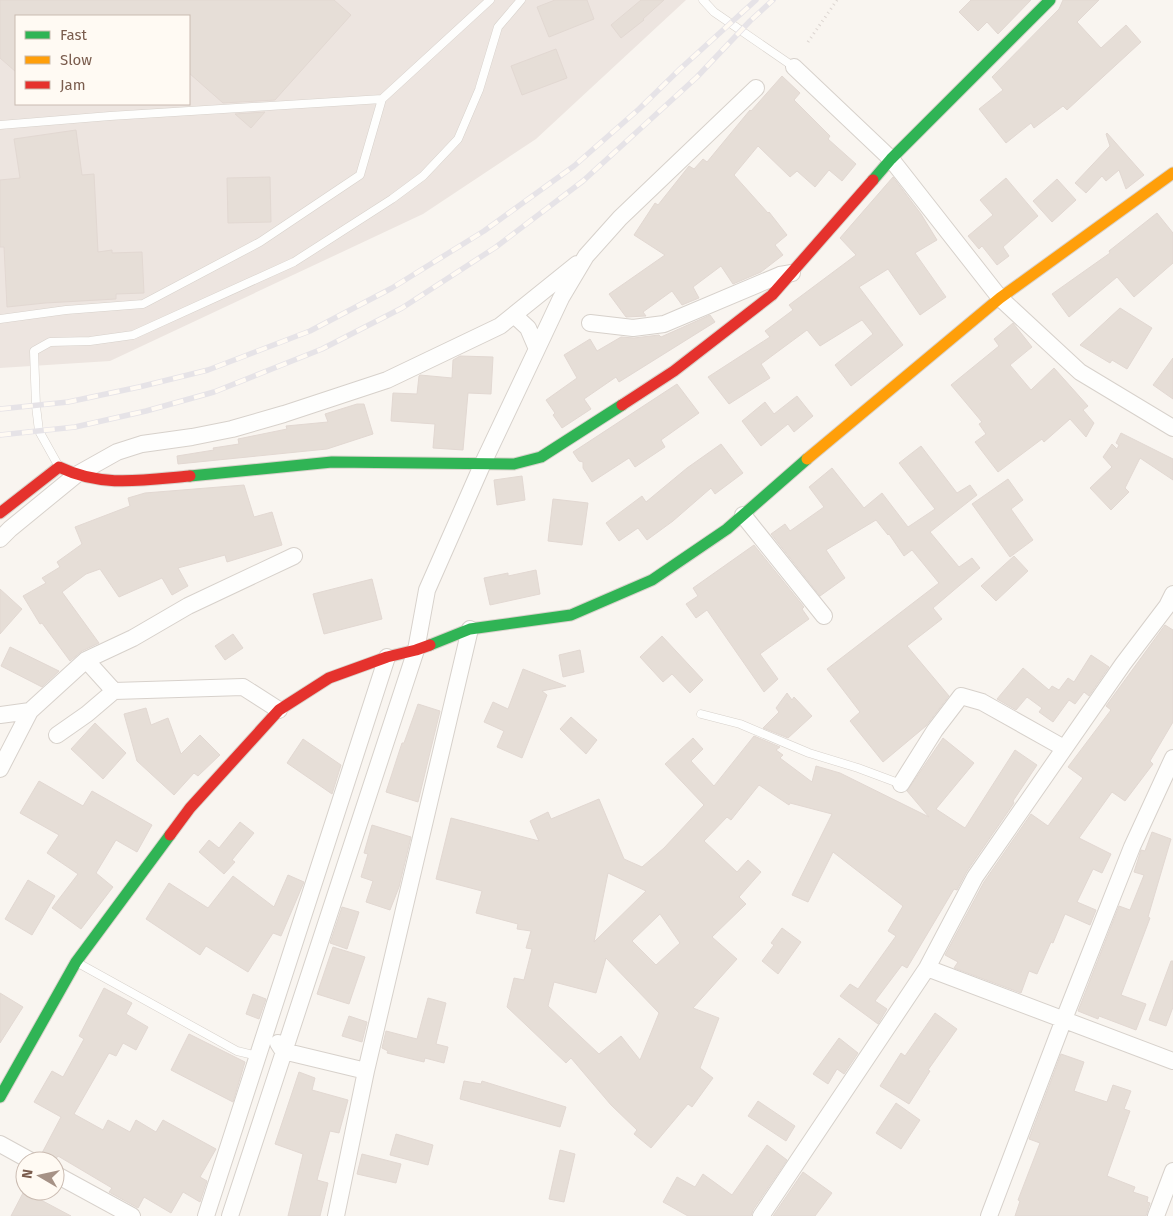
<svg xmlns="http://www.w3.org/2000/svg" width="1173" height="1216" font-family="'Fira Sans',sans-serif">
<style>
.industrial{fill:#ede5e0;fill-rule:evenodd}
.building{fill:#e6ded7;stroke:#e2d8d2;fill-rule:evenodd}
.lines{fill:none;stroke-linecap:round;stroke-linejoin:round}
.lane-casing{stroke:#d7d1cb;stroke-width:9}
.street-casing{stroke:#d7d1cb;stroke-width:18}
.fast-casing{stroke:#d9d2cb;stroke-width:13}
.slow-casing{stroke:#d9d2cb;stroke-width:13}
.jam-casing{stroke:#d9d2cb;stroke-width:13}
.path{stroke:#dcd5d0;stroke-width:3;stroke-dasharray:1 4;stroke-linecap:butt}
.lane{stroke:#fefefd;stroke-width:8}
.street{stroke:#fefefd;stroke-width:16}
.fast{stroke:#30b455;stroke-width:11}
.slow{stroke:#ff9f0a;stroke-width:11}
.jam{stroke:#e5322d;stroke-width:11}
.rail-casing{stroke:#e6e3e7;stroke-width:5.5}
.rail{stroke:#fffaf3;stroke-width:4;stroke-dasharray:11;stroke-linecap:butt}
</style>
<rect width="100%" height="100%" fill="#f9f5f0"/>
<path class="industrial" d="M0,0h686l-150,139 -113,75 -313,147 -110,7zM16,16h173v88h-173z"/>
<path class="building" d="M0,0h334l17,15 -76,85 -52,3 -34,-30v-57h-173v56l-16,-14z
M555,0h32l7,19 -45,18 -12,-30z
M641,0h23l-21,19 1,1 -23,18 -10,-13z
M971,0h60l-33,34 -11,-12 -9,9 -19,-19z
M1063,0h36l-22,22 24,26 25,-23 15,17 -74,68 -4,-4 -29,22 -3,-5 -25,20 -27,-34 24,-19 -11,-13 67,-68z
M556,49l11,29 -45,17 -11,-29z
M782,76l18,17 -6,7 36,36 -2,3 28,25 -14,17 -13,-11 -14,17 -18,-16 -7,6 -32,-31 -24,29 34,38 1,-1 18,23 -12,10 8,10 -22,17 -28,12 -12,-18 -28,21 6,11 -17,7 -10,-14 -29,21 3,4 -20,1 -17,-23 56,-39 -31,-20 21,-32 3,2 31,-39 5,3 9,-10 4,3 43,-52 1,1z
M265,112l-14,16 -16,-14z
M76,130l6,45 12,-1 4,78 14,-2v3l30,-1 2,41 -28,1v5l-71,4 -38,4 -3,-60h-4v-67l20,-2 -6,-39z
M1107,133l37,42 -18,14 -7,-19 -13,11 -4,-5 -16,17 -11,-10 35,-37 -4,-12z
M270,177l1,45 -43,1 -1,-45z
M893,177l28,37 16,26 -22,13 31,44 -26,18 -32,-46 -29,18 44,58 -52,41 -16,-21 38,-31 -11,-14 -42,26 -13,-16 -46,34 9,14 -41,26 -21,-27 62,-40 -5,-6 28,-21 -4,-5 67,-50 -16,-17z
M1006,178l32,38 -35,31 6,9 -12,9 -15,-19 -3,3 -11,-13 25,-21 -13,-15z
M1057,179l19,21 -24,22 -19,-21z
M1157,213l16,20v30l-39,34 -17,-20 -48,40 -17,-23 58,-41 -1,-2z
M1120,308l32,20 -25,41 -15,-9 -2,3 -30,-18z
M710,315l5,7 -96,60 -3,-5 -32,22 7,10 -29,19 -9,-13 2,-2 -9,-13 31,-22 -13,-23 26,-16 7,12 24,-14 13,1 25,-3 2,2z
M1013,323l19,24 -22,18 21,25 23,-22 34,38 -5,4 11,13 -8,14 -16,-18 -26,23 -2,-3 -44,33 -23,-30 11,-8 -7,-10 3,-2 -31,-37 48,-39 -5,-7z
M460,356l33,1 -2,37 -23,-1 -5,57 -30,-2 2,-24 -44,-3 2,-28 24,1 2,-18 1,-1 32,3 1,-18z
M1173,358v41l-20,-14z
M677,384l22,29 -38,27 4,7 -30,20 -6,-9 -37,24 -9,-14v-6l-4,-1 -6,-9z
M797,396l16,20 -19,16 -6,-8 -27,22 -19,-25 23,-19 9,12z
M357,404h7l9,30 -46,15 -149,15 -1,-8 37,-6 -1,-2 26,-4 -1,-5 49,-10 -1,-3 42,-4 -3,-8z
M1121,433l52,26v21l-33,-22 -15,30 4,4 -18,18 -21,-22 22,-21 -9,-10 9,-13 5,5 2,-4 -3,-2z
M721,444l22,29 -28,21 -4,-6 -38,33 -26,19 -9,-12 -19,13 -13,-18 36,-27 4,6 41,-34z
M921,446l36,47 13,-8 7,10 -47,37 29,35 13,-9 8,10 -47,40 9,11 -35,27 42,50 -23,30 -43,36 -33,-41 10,-9 -33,-43 112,-86 -27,-33 -8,6 -15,-22 -1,1 -12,-15 -50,30 19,28 -25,18 -49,-62 14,-10 5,7 34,-24 -15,-20 23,-19 32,40 18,-15 26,34 27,-18 -36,-46z
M522,476l3,24 -28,5 -3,-25z
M1008,479l15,21 -12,9 22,31 -23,17 -38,-53z
M244,485l10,32 18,-5 10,33 -55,17 -2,-7 -47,13 10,18 -16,9 -10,-17 -43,19 -19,-28 -14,5 -24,18 37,51 -17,8 -12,10 -28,-38 -2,1 -17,-28 23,-13 -4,-5 18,-11 -3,-5 25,-18 -7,-17 55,-21 -2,-8 17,-5z
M553,499l35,4 -6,42 -34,-4z
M754,545l50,62 -2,2 7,10 -49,35 18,25 -14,13 -57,-82 -11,8 -10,-14 12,-8 -5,-8z
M1014,556l14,15 -32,30 -15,-15z
M536,570l4,24 -50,11 -6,-27 24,-5v3z
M372,579l10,40 -58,15 -11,-40z
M0,589l22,20 -22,25z
M1165,625l8,5v92l-23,39 3,3 -28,37 -13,-9 -33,46 32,16 -9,19 -9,-4 -16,33 19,8 -6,15 -25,-11 -12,29 -2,-1 -14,32 -8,-3 -8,22 -67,-25 4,-6 -13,-7 39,-73 47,-68 17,12 35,-48 -15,-11 43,-57 -5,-4z
M233,634l10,14 -18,12 -10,-14z
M662,636l41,44 -13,13 -18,-19 -9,8 -23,-25z
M10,647l49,24 -17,16 -41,-21z
M580,650l4,22 -21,5 -4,-22z
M1091,655l18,12 -20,29 -5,-4 -9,12 -6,-4 -16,22 -14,-10 3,-4 -15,-11 -11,13 -19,-11 26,-31 26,22 3,-4 7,4 9,-12 6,4z
M523,669l43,17 -24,5 5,4 -25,63 -25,-11 7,-16 -20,-9 9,-20 15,7z
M787,693l5,7 2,-3 18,19 -24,22 -25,-10 16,-16 -3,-4z
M418,704l22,7 -22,91 -32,-10 16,-49h2z
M146,708l5,17 17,-7 13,36 19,-19 20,20 -22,21 -4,-3 -20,22 -37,-34 -13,-47z
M571,717l26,23 -11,14 -26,-25z
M95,723l31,30 -23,26 -32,-30z
M754,736l26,11 -4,3 7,5 -3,3 32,24 4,-16 24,7 89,44 -22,-26 36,-53 31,25 -38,46 29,19 50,-78 22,15 -24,36 1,2 -47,68 -10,19 -3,-1 -47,79 -5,-3 -27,36 12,8 -9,15 -38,-28 10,-12 8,5 38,-53 -8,-5 15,-25 -70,-54 -25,50 -16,-7 40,-81 -42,-11 -1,2 -30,-20 -28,35 -4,-3 -23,24 33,31 11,-12 13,12 -22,25 7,7 -34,33 25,22 -44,49 26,10 -19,50 13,10 -21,29 -4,-3 -37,44 -17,-14 3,-4 -26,-25 -40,-47 -5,5 -59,-56 7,-29 10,2 8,-31 -6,-1 5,-17 -14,-2 1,-5 -42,-11 6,-22 -46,-12 15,-61 88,23 -9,-20 18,-9 3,7 48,-20 25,60 18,8 22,-19 40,-43 -39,-41 28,-26 10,11 -12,12 23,25zM608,873l38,18 -52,51zM660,914l20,29 -24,22 -24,-24zM606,958l53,55 -19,47 -19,-24 -22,18 -51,-48 6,-24 42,11z
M303,739l38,26 -9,29 -45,-31z
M39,781l44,25 9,-15 60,34 -15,27 -21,-12 -20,33 17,14 -32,42 -29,-21 26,-34 -31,-21 12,-18 -39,-22z
M240,822l14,11 -22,27 3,2 -11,12 -25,-22 10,-12 10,8z
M372,825l39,12 -12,50 -9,23 -24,-8 7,-21 -12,-4 7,-23 -4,-1z
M1152,832l19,7 -23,78 2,1 -29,77 25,9 -10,26 -37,-14 -1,3 -20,-8 41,-105 11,4 14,-35 -10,-3 7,-22 4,1z
M288,875l16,7 -23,54 -8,-3 -25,39 -42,-26 -6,9 -54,-36 23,-36 39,25 25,-32 41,31z
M28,880l27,16 -23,39 -27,-16z
M342,907l17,5 -12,37 -17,-6z
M782,928l19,14 -23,32 -16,-13 12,-16 -3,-2z
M333,947l32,10 -16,47 -32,-10z
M1171,961h2v46l-7,19 -17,-6z
M104,988l28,15 -6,11 22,13 -12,23 -13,-7 -7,13 -7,-3 -35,61 29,16 5,-10 22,12 6,-12 20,12 7,-12 53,29 -16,28 7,4 -7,21 -17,-10 -12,21 -27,-16 -6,11 -29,-16 3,-4 -54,-32 -3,4 -13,-7 19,-36 -27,-15 18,-31 11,6 21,-38 -5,-3z
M0,993l23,14 -23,36z
M253,994l13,5 -7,20 -13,-5z
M428,998l18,5 -10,41 12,3 -4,16 -19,-5 -1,4 -37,-9 1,-2 -6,-3 4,-17 31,8z
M935,1013l22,16 -29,41 2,1 -21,33 -29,-18 21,-33 4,3z
M349,1016l18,6 -5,20 -20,-6z
M189,1034l56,28 -12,40 -62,-32z
M839,1038l19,15 -14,21 -7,-5 -9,15 -15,-10z
M1061,1054l23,8 -10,29 33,11 6,-17 18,6 -7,18 6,2 -23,65 28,11 -2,5 15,5 -1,5 3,1 -4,13h-131l5,-15 -2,-1 22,-57 -11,-4z
M299,1072l16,6 -3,12 36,10 -9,33 -9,-2 -13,49 11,3 -8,33h-32l15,-62 -28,-10z
M464,1081l17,3 1,-3 84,26 -6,20 -100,-28z
M758,1101l37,25 -9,15 -38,-25z
M896,1103l24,17 -19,29 -25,-16z
M396,1134l37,11 -5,20 -38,-10z
M767,1145l20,15 -34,50 -2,6h-63l-25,-14 14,-25 18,10 8,-13 29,21z
M560,1150l15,4 -11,48 -15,-3z
M362,1154l39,10 -5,19 -39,-9z
M803,1172l29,21 -17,23h-42z
M24,1191l47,25h-60z"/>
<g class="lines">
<defs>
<path id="lane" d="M703,0l11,12 80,55
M0,125l110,-9 272,-17 108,-99
M0,319l66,-9 77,-6 117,-62 100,-67 22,-76
M58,465l-19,-34 -3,-25 -2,-55 16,-9 40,-1 43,-6 161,-73 98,-63 31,-23 35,-37 21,-49 19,-63 23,-27
M701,714l39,10 69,29 49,15 43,16
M78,963l159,88 21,5"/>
<path id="street" d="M794,67l97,92 109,139 80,74 93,56
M514,315l14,13 9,21
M590,323l43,5 31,-4 116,-49 12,-2
M743,515l81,101
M0,539l10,-10 66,-54 41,-23 25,-8 50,-7 40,-8 52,-15 103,-34 113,-54 77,-62
M86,660l28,31
M0,715l30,-4
M57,735l30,-21 27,-23 129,-4 36,23
M0,769l30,-58 56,-51 47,-22 55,-32 106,-50
M901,784l34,-54 26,-34 21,6 82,46
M927,968l246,93
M278,1043l5,8 83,20
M0,1144l31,17
M55,1174l77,42
M206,1216l181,-559
M230,1216l186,-566 11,-60 56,-127 54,-114 24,-51 25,-42 34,-38 136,-130
M336,1216l30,-145 104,-442
M761,1216l166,-248 48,-91 148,-213 44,-58 6,-12
M989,1216l75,-197 68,-172 41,-89
M1156,1216l17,-45"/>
<path id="fast" d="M873,180l18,-21 159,-159
M190,476l142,-14 182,2 27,-7 81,-52
M430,645l40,-16 101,-14 81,-35 75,-51 80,-70
M0,1097l76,-135 94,-127"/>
<path id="slow" d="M807,459l193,-161 173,-125"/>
<path id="jam" d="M622,405l52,-34 98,-76 101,-115
M0,513l59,-46c44,21 84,13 131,9
M170,835l20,-27 89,-98 50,-32 58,-21 29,-7 14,-5"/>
</defs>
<use href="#lane" class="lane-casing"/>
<use href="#street" class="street-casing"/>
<use href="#fast" class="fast-casing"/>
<use href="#slow" class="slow-casing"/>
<use href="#jam" class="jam-casing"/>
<path class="path" d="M808,42l29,-42"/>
<use href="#lane" class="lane"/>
<use href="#street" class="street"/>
<use href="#fast" class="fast"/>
<use href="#slow" class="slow"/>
<use href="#jam" class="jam"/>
<defs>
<path id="rail" d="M0,409l68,-7 71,-15 69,-17 102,-39 82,-43 92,-57 90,-65 65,-57 41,-40 76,-69
M0,435l75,-8 71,-16 68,-19 108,-43 80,-41 94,-61 87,-66 114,-104 53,-56 23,-21"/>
</defs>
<use href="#rail" class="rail-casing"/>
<use href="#rail" class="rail"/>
</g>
<rect x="15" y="15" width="175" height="90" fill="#fffaf3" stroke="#cabbb1"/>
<rect x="25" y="31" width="25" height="8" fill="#30b455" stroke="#cabbb1"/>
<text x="60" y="40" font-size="15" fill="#7a5c4d">Fast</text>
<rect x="25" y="56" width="25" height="8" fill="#ff9f0a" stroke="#cabbb1"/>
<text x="60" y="65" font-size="15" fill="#7a5c4d">Slow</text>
<rect x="25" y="81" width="25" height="8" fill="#e5322d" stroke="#cabbb1"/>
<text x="60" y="90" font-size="15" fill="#7a5c4d">Jam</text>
<g transform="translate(40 1176) rotate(279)"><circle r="24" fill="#fffaf3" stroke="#cabbb1"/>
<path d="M0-4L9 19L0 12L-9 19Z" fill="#a69286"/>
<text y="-8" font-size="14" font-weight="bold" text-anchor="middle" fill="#7a5c4d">N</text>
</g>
</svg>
